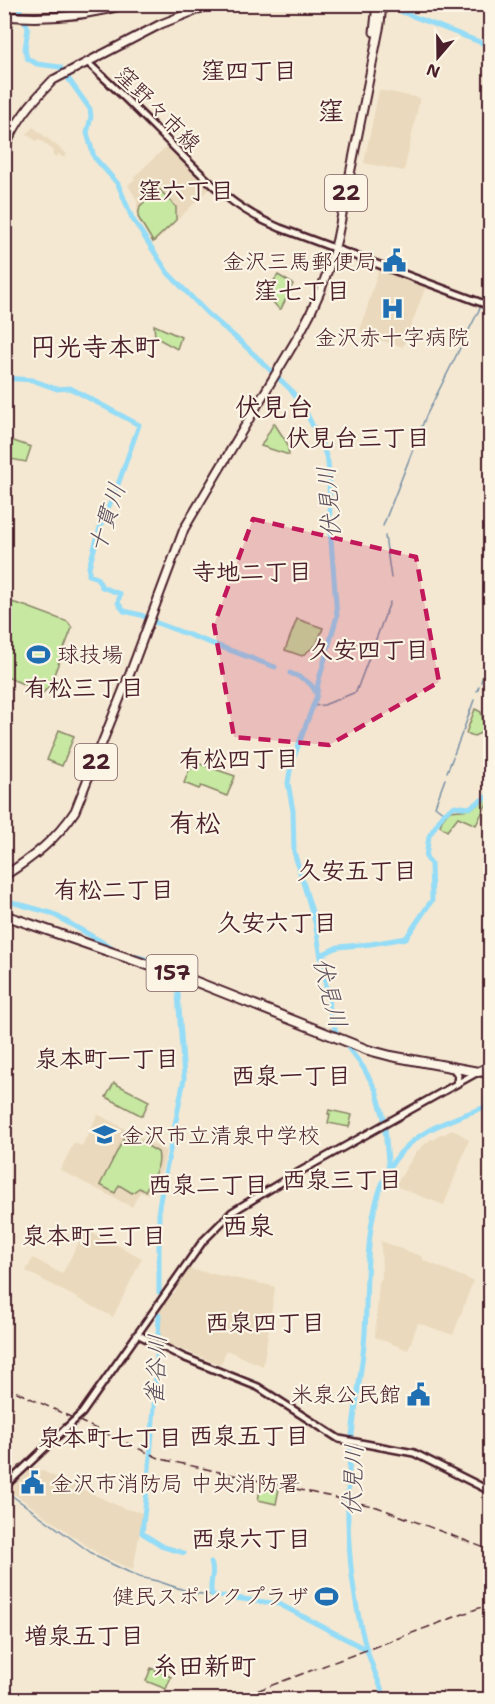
<svg xmlns="http://www.w3.org/2000/svg" width="495" height="1704" font-family="'Shantell Sans','Klee One',sans-serif">
<style>
.built{fill:#ead9bc}
.green{fill:#c6e8a1;stroke:#888466;stroke-width:1.5}
.lines{fill:none;stroke-linecap:round;stroke-linejoin:round}
.stream{stroke:#7790a5;stroke-width:1.5}
.river{stroke:#95dcf7;stroke-width:5}
.secondary-casing{stroke:#4a1f2b;stroke-width:10}
.primary-casing{stroke:#4a1f2b;stroke-width:11}
.trunk-casing{stroke:#4a1f2b;stroke-width:12}
.secondary{stroke:#fcf5e5;stroke-width:5}
.primary{stroke:#fcf5e5;stroke-width:7}
.trunk{stroke:#fcf5e5;stroke-width:8}
.rail{stroke:#4a1f2b;stroke-width:1.5;stroke-dasharray:9 4.5;stroke-linecap:butt}
.marked{fill:#c2185b;fill-opacity:0.2;stroke:#c2185b;stroke-width:4.5;stroke-dasharray:12 8;stroke-linejoin:round}
.labels{text-anchor:middle;dominant-baseline:central;stroke-width:4.5;stroke-linejoin:round;paint-order:stroke}
.shield{fill:#fcf5e5;stroke:#7f5f63;stroke-width:1.5}
.shield-label{font-size:21px;font-weight:bold;fill:#4a1f2b}
.street-label{font-size:22px;fill:#4a1f2b;stroke:#fcf5e5}
.poi-label{font-size:22px;fill:#4a1f2b;stroke:#fcf5e5;text-anchor:end}
.neighbourhood-label{font-size:24px;font-weight:bold;fill:#4a1f2b;stroke:#fcf5e5}
.water-label{font-size:24px;font-style:italic;fill:#5d4e5e;stroke:#fcf5e5}
.quarter-label{font-size:26px;font-weight:bold;fill:#4a1f2b;stroke:#fcf5e5}
</style>
<rect width="100%" height="100%" fill="#f4e8d2"/>
<filter id="ink" filterUnits="userSpaceOnUse"><feTurbulence type="fractalNoise" baseFrequency=".0167" numOctaves="2"/><feDisplacementMap in="SourceGraphic" scale="12" xChannelSelector="R" yChannelSelector="G"/><feConvolveMatrix kernelMatrix="1 2 1 2 8 2 1 2 1" color-interpolation-filters="sRGB"/></filter>
<g filter="url(#ink)">
<path class="built" d="M379,90l41,8 -16,73 -40,-8z
M33,127l34,27 -3,4 -6,-4 -1,4 -5,-4 2,-3 -15,-12 -3,2 -9,-7z
M168,145l43,42 -58,57 -16,-27v-17l-9,-15 7,-6 -1,-2z
M379,268l47,18 -23,61 -36,-11 -7,-5z
M99,1115l67,36 -4,19 -13,24 -9,-2 -8,15 -72,-37 14,-27 8,3 15,-30z
M453,1129l16,11 -25,65 -49,-19 21,-34 15,-13 3,1 6,-6h5z
M86,1229l56,29 -29,59 -87,-46 7,-13 29,16z
M381,1241l42,16v3l50,21 -20,54 -35,-12 -10,27 -33,-13 4,-55 3,-4z
M188,1269l85,17 2,2 -12,78 -37,-16 -4,12 -3,2 -60,-24 1,-31 15,-17z
M34,1467l91,42 18,4 -10,57 -33,-15 -91,-65 22,-22z"/>
<path class="green" d="M159,189l17,18v13l-23,22 -15,-25 2,-11z
M278,275l15,9 -12,25h-2l-14,-16z
M154,325l27,12 -4,12 -22,-12z
M274,423l13,20 2,12 -28,-9z
M5,438l26,9 -5,15 -21,-4z
M5,600l20,6 43,16 4,6 -22,57 -7,8 -38,-17z
M297,619l26,9 -6,16 -15,12 -17,-6z
M475,709l6,3 4,19 -11,5 -8,-3z
M59,730l15,6 -12,30 -15,-6z
M200,764l35,12 -8,20 -26,-10 -2,3 -15,-6 5,-13z
M490,797l-14,28 -18,-8 -11,14 -7,-5c7,-23 16,-12 32,-18 6,-3 12,-7 18,-11z
M114,1083l35,18 -7,15 -36,-19z
M329,1110l23,5 -3,12 -21,-4 2,-9h-2z
M132,1137l26,15c4,14 -6,26 -13,39l-6,-3 -7,5 -13,-8 -4,8 -15,-8 24,-47z
M261,1485l18,4 -3,15 -18,-4z
M151,1668l20,9 -5,12 -20,-8z"/>
<g class="lines">
<path class="stream" d="M484,302l1,-1 5,2
M383,526l43,-110 55,-110
M385,536l6,42
M481,682l9,-27
M477,691l2,-5
M312,706l12,-1 32,-13 34,-90
M463,731l11,-31
M454,754l8,-21
M447,772l6,-15
M444,813l-9,-7 10,-27
M4,1490l93,67 42,20 18,4 36,12 19,2"/>
<path class="river" d="M17,4l11,24 -3,21 2,9 10,6 23,3 30,42 1,8 -4,16 7,24 24,27 14,34 36,55 39,40 35,30 48,46 14,19 19,39 5,15 1,15 1,51 7,88 -19,67 -1,12 -26,70 -3,18 5,28 1,41 21,70 16,94 5,16 27,35 13,23 8,28 5,54
M397,4l5,8 88,34
M4,378l28,2 25,9 13,-1 69,37 -24,68 -13,28 -13,46v8l8,3 5,9 18,7 -2,9 6,8 17,4 16,8 118,44
M290,673c12,5 21,8 26,20
M4,900l47,13 60,34
M119,951c19,9 43,8 60,20
M321,955l17,-8 33,-3 35,-6 26,-38 -1,-36 -5,-7 3,-21 15,-23 11,-7 14,2 21,-13
M177,980l7,97
M168,1160l16,-81
M159,1292v-86l8,-42
M159,1315c-3,73 -8,145 -17,218l22,14 10,3
M178,1551l6,2
M211,1563c5,10 -3,21 1,32l67,9 88,46
M386,1700c-8,-20 -17,-40 -22,-60 -15,-59 -19,-124 -14,-185 3,-41 12,-81 15,-122 3,-53 -2,-126 29,-172 23,-33 61,-42 96,-56"/>
<defs>
<path id="secondary" d="M87,62c30,27 58,56 87,85 35,35 58,61 106,81l210,78
M453,1068l5,7 -1,8
M137,1334l46,23 75,30 81,52 75,14 76,38
M4,1487l78,-74 121,-172 29,-29 58,-35 188,-105 12,3"/>
<path id="primary" d="M4,16c43,4 83,0 124,-12
M374,32l3,-28
M4,150c13,-31 26,-46 49,-70l108,-56 51,-20
M4,876c28,-18 53,-37 71,-65l57,-143 52,-139 116,-196c17,-30 29,-61 37,-94l43,-215 2,-20"/>
<path id="trunk" d="M4,915l190,66 174,69 23,6 87,16 12,-5"/>
</defs>
<use href="#secondary" class="secondary-casing"/>
<use href="#primary" class="primary-casing"/>
<use href="#trunk" class="trunk-casing"/>
<use href="#secondary" class="secondary"/>
<use href="#primary" class="primary"/>
<use href="#trunk" class="trunk"/>
<path class="rail" d="M4,1386l157,73 216,48 113,43
M232,1700l258,-96"/>
</g>
</g>
<path class="marked" d="M253,519l163,38 23,125 -110,63 -95,-8 -20,-112z"/>
<defs>
<symbol id="civic-bare" viewBox="-9 -9 18 18"><path d="M-.6-6.5H3V-4.5H.6V-3L4-1V1h2V6H-6V1h2V-1L-.6-3ZM-1.2 2.5V6h2.4V2.5Z" fill="#1f6fb2" stroke="#fcf5e5" stroke-width="2.5" paint-order="stroke"/></symbol>
<symbol id="hospital-bare" viewBox="-9 -9 18 18"><path d="M-5-5h3v3.5h4V-5h3V5h-3V1.5h-4V5h-3Z" fill="#1f6fb2" stroke="#fcf5e5" stroke-width="2.5" paint-order="stroke"/></symbol>
<symbol id="stadium-bare" viewBox="-9 -9 18 18"><path d="M0-5a6.5 5 0 1 0 0 10a6.5 5 0 1 0 0-10ZM-3.5-1.8h7v3.6h-7Z" fill="#1f6fb2" stroke="#fcf5e5" stroke-width="2.5" paint-order="stroke"/></symbol>
<symbol id="school-bare" viewBox="-9 -9 18 18"><path d="M0-5L7-2L0 1L-7-2ZM-4 1L0 2.5L4 1V4Q0 6-4 4Z" fill="#1f6fb2" stroke="#fcf5e5" stroke-width="2.5" paint-order="stroke"/></symbol>
</defs>
<g fill-rule="evenodd">
<use href="#civic-bare" x="378" y="244" width="33" height="33"/>
<use href="#hospital-bare" x="376" y="292" width="33" height="33"/>
<use href="#stadium-bare" x="22" y="638" width="33" height="33"/>
<use href="#school-bare" x="88" y="1118" width="33" height="33"/>
<use href="#civic-bare" x="402" y="1378" width="33" height="33"/>
<use href="#civic-bare" x="16" y="1466" width="33" height="33"/>
<use href="#stadium-bare" x="310" y="1580" width="33" height="33"/>
</g>
<g class="labels">
<g class="shield">
<rect x="325" y="175" width="42" height="36" rx="4.5"/>
<rect x="75" y="744" width="42" height="36" rx="4.5"/>
<rect x="146.5" y="955" width="51" height="36" rx="4.5"/>
</g>
<g class="shield-label">
<text x="346" y="193">22</text>
<text x="96" y="762">22</text>
<text x="172" y="973">157</text>
</g>
<g class="street-label">
<text transform="translate(158 109) rotate(45)">窪野々市線</text>
</g>
<g class="poi-label">
<text x="377" y="261">金沢三馬郵便局</text>
<text x="392" y="337" text-anchor="middle">金沢赤十字病院</text>
<text x="57" y="654" text-anchor="start">球技場</text>
<text x="122" y="1135" text-anchor="start">金沢市立清泉中学校</text>
<text x="401" y="1394">米泉公民館</text>
<text x="51" y="1483" text-anchor="start">金沢市消防局 中央消防署</text>
<text x="309" y="1596">健民スポレクプラザ</text>
</g>
<g class="neighbourhood-label">
<text x="249" y="71">窪四丁目</text>
<text x="186" y="191">窪六丁目</text>
<text x="302" y="291">窪七丁目</text>
<text x="358" y="438">伏見台三丁目</text>
<text x="252" y="572">寺地二丁目</text>
<text x="369" y="650">久安四丁目</text>
<text x="84" y="688">有松三丁目</text>
<text x="239" y="759">有松四丁目</text>
<text x="357" y="871">久安五丁目</text>
<text x="114" y="890">有松二丁目</text>
<text x="277" y="923">久安六丁目</text>
<text x="107" y="1059">泉本町一丁目</text>
<text x="291" y="1076">西泉一丁目</text>
<text x="342" y="1180">西泉三丁目</text>
<text x="208" y="1185">西泉二丁目</text>
<text x="94" y="1236">泉本町三丁目</text>
<text x="265" y="1323">西泉四丁目</text>
<text x="249" y="1436">西泉五丁目</text>
<text x="110" y="1438">泉本町七丁目</text>
<text x="251" y="1539">西泉六丁目</text>
<text x="84" y="1636">増泉五丁目</text>
</g>
<g class="water-label">
<text transform="translate(329 502) rotate(-95)">伏見川</text>
<text transform="translate(107 518) rotate(-72)">十貫川</text>
<text transform="translate(330 993) rotate(76)">伏見川</text>
<text transform="translate(156 1370) rotate(-87)">雀谷川</text>
<text transform="translate(353 1480) rotate(-88)">伏見川</text>
</g>
<g class="quarter-label">
<text x="331" y="110">窪</text>
<text x="95" y="346">円光寺本町</text>
<text x="274" y="406">伏見台</text>
<text x="195" y="822">有松</text>
<text x="248" y="1225">西泉</text>
<text x="204" y="1665">糸田新町</text>
</g>
</g>
<rect width="495" height="1704" fill="none" stroke="#fcf5e5" stroke-width="24"/>
<rect x="12" y="12" width="471" height="1680" fill="none" stroke="#4a1f2b" stroke-width="2" filter="url(#ink)"/>
<g transform="translate(438 57) rotate(200)" stroke="#fcf5e5" stroke-width="4.5" paint-order="stroke">
<path d="M0-4.5L10 22L0 15L-10 22Z" fill="#4a1f2b"/>
<text y="-9" font-size="16" font-weight="bold" text-anchor="middle" fill="#4a1f2b">N</text>
</g>
</svg>
